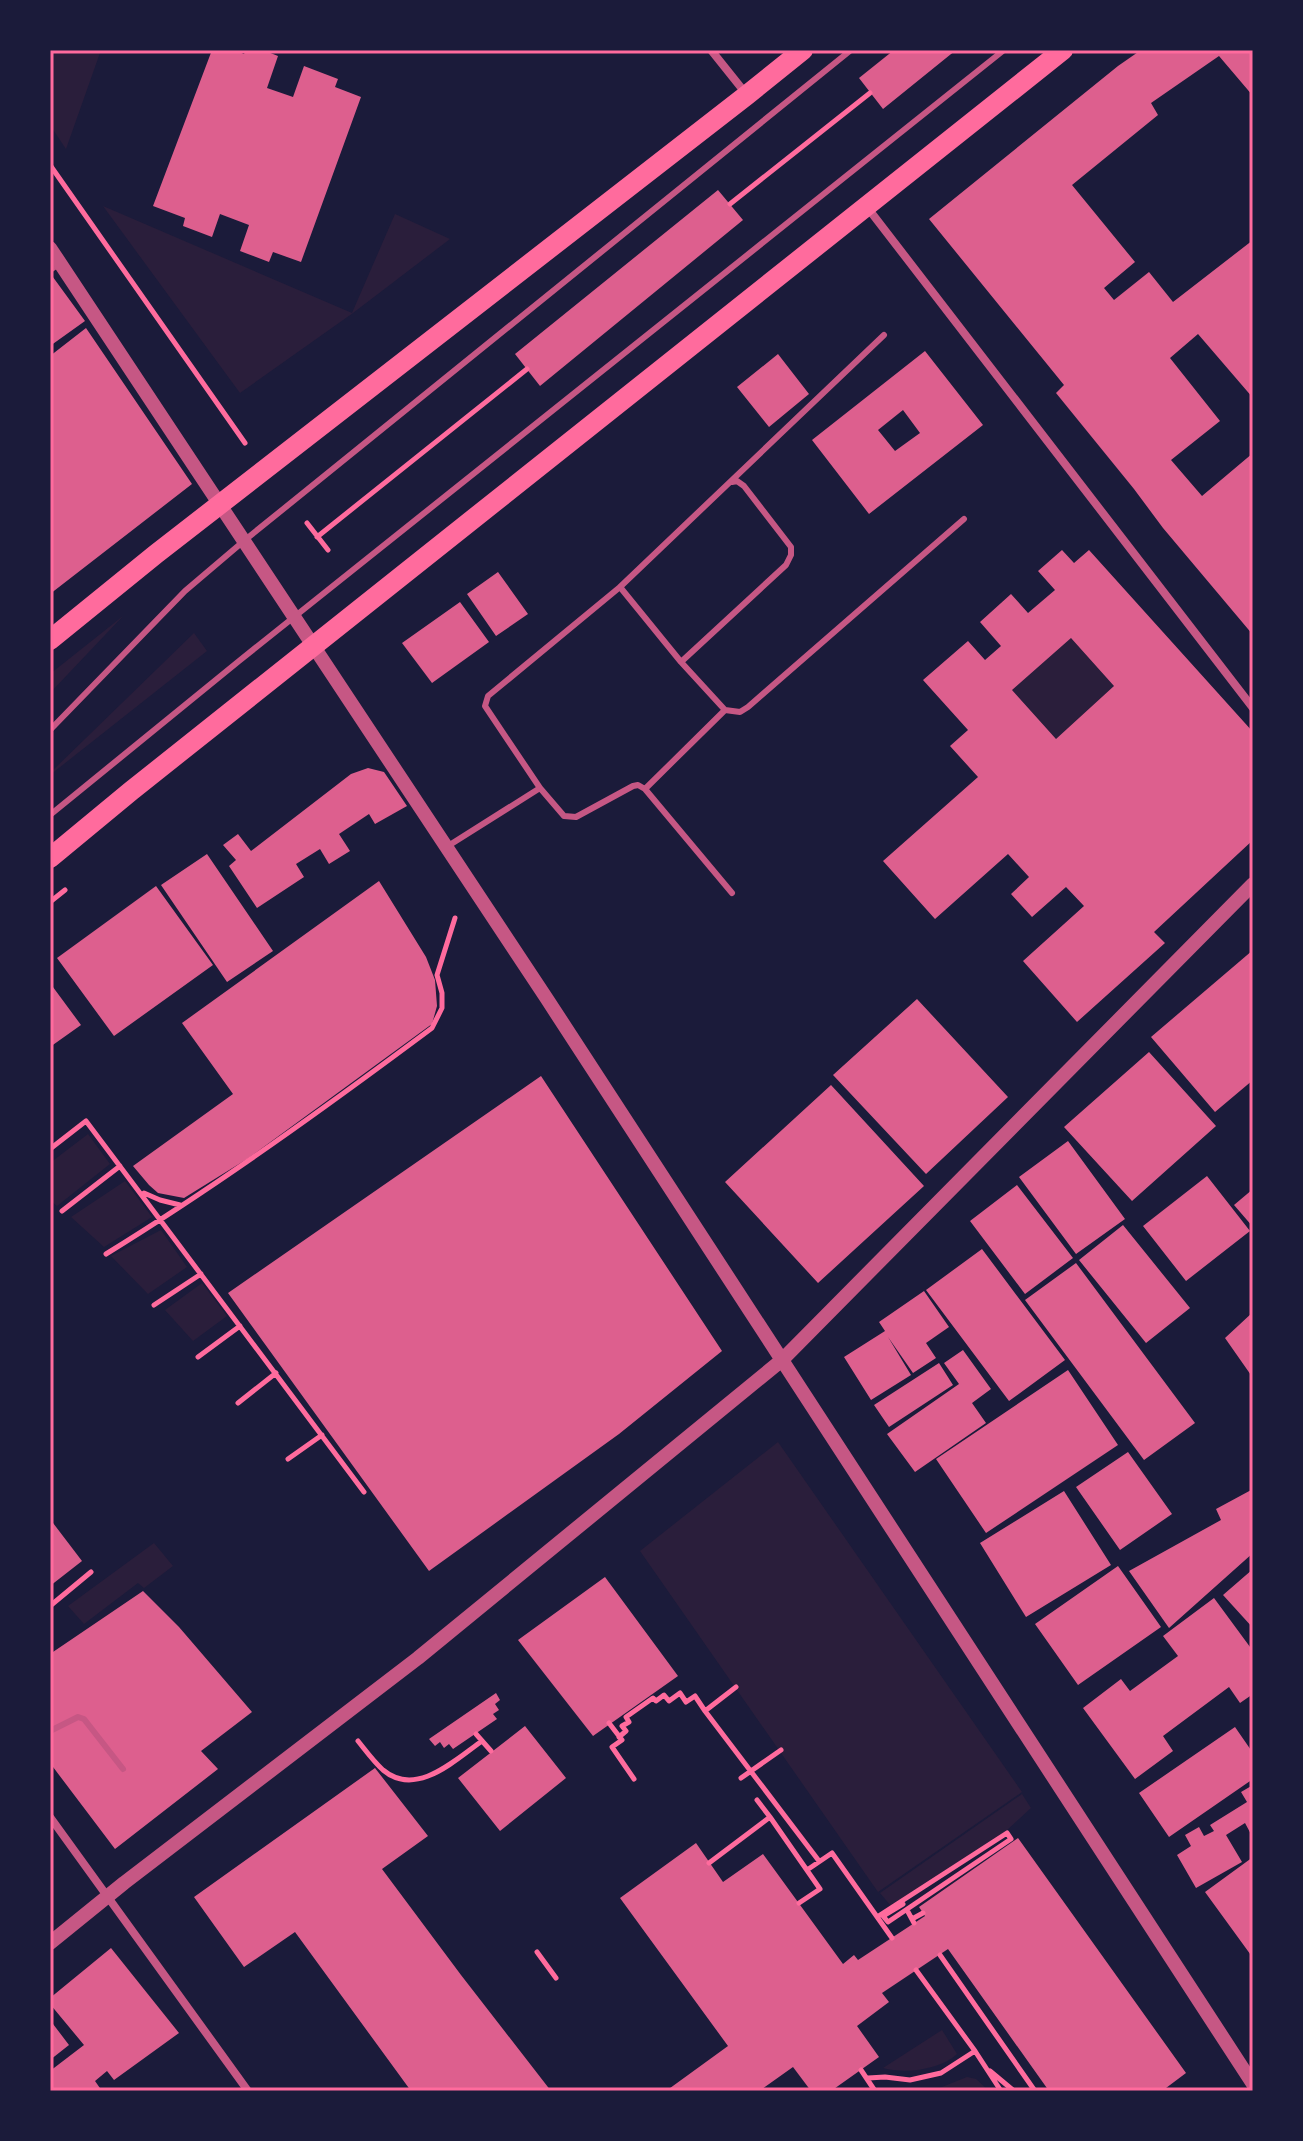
<svg xmlns="http://www.w3.org/2000/svg" width="1303" height="2141" font-family="'PT Sans',sans-serif">
<style>
.green{fill:#2a1e3b}
.building{fill:#dd5f8e;fill-rule:evenodd}
.lines{fill:none;stroke-linecap:round;stroke-linejoin:round}
.path{stroke:#ff6b9d;stroke-width:5}
.service{stroke:#c65784;stroke-width:6}
.minor{stroke:#c65784;stroke-width:8}
.tertiary{stroke:#c65784;stroke-width:14}
.primary{stroke:#ff6b9d;stroke-width:20}
.neatline{fill:none;stroke:#ff6b9d;stroke-width:3}
</style>
<rect width="100%" height="100%" fill="#1b1b3a"/>
<path class="green" d="M50,50h51l-35,99 -16,-24z
M103,206l249,107 43,-99 55,25 -97,74 -113,80z
M123,616l-73,77v-19z
M194,633l13,18 -157,124v-2z
M1071,638l43,48 -58,53 -44,-49z
M88,1134l22,30 -53,42 -7,-6v-37z
M125,1181l27,36 -48,30 -33,-30z
M161,1230l26,37 -39,27 -37,-38z
M202,1283l25,33 -34,25 -28,-31z
M778,1442l244,350 -144,100 -238,-341z
M154,1543l19,23 -29,22 -6,-5 -54,41 -16,-18z
M1022,1794l9,14 -25,23 -115,75 -11,-13z
M942,2030l15,24c-17,16 -52,20 -74,14z
M967,2077l9,2 13,12h-57z"/>
<path class="building" d="M212,50h22l10,4 2,-4h17l15,6 -11,32 26,9 11,-31 34,13 -3,8 26,10 -60,165 -28,-10 -4,10 -29,-11 9,-26 -29,-11 -8,23 -29,-11 2,-8 -32,-12z
M894,50h62l-73,59 -24,-31z
M1141,50h112v46l-34,-40 -68,47 7,12 -86,70 63,77 -31,26 10,12 35,-28 24,30 80,-62v158l-55,-64 -28,24 50,63 -49,39 31,36 51,-43v182l-90,-107 -29,-39 -78,-96 8,-8 -135,-166 189,-153z
M718,190l25,30 -203,166 -25,-32z
M50,273l35,48 -35,25z
M86,328l106,156 -142,110v-238z
M925,351l58,74 -114,89 -57,-74zM903,410l17,23 -25,18 -17,-21z
M778,354l31,40 -40,33 -32,-40z
M1062,550l12,13 15,-13 164,182v108l-99,92 11,11 -88,79 -54,-61 61,-55 -18,-19 -34,30 -21,-23 18,-17 -21,-23 -73,65 -52,-58 95,-84 -28,-31 18,-16 -45,-50 45,-39 17,19 16,-14 -21,-24 31,-28 17,19 27,-23 -17,-19zM1071,638l43,48 -58,53 -44,-49z
M498,572l30,42 -32,22 -29,-42z
M460,602l29,40 -57,41 -30,-40z
M368,768l16,4 23,34 -32,18 -6,-10 -30,20 11,17 -21,13 -9,-15 -24,15 8,13 -47,31 -28,-42 7,-6 -13,-15 15,-11 13,17 100,-77z
M207,854l66,97 -46,31 -66,-97z
M379,881l47,76 9,23 2,26 -5,18 -185,135 -63,39 -26,-5 -9,-8 -16,-19 100,-72 -51,-71z
M156,886l57,79 -99,71 -57,-78z
M1253,950v130l-38,32 -64,-75z
M50,983l31,42 -31,22z
M917,999l91,98 -82,77 -93,-99z
M1149,1052l67,74 -84,75 -68,-74z
M541,1076l181,275 -103,83 -190,137 -201,-278z
M831,1085l93,101 -106,97 -93,-101z
M1068,1141l57,78 -49,35 -57,-77z
M1207,1176l43,55 -64,50 -43,-55z
M1017,1185l56,73 -48,36 -55,-73z
M1253,1189v38l-19,-22z
M1123,1225l67,83 -44,35 -67,-83z
M982,1249l83,111 -56,41 -83,-111z
M1076,1263l119,160 -51,37 -119,-160z
M924,1291l25,36 -23,16 10,15 -23,15 -25,-36 23,38 -40,25 -27,-43 41,-26 -6,-9z
M1253,1312v66l-28,-40z
M963,1350l28,39 -19,14 14,20 -71,49 -28,-38 72,-50 -15,-21z
M939,1363l14,22 -64,42 -15,-22z
M1068,1370l50,75 -132,88 -50,-74z
M1128,1452l44,62 -52,36 -44,-63z
M1253,1489v64l-84,75 -40,-57 92,-51 -5,-11z
M1064,1491l47,74 -85,52 -46,-74z
M50,1519l32,42 -32,25z
M1118,1566l43,61 -83,58 -43,-61z
M1253,1569v59l-30,-33z
M605,1577l73,99 -85,60 -75,-96z
M143,1591l36,36 73,85 -51,39 17,18 -103,80 -65,-86v-109z
M1214,1598l39,53v43l-13,9 -11,-16 -66,49 10,15 -38,28 -52,-71 38,-29 9,12 48,-35 -15,-20z
M496,1693l4,7 -5,4 4,6 -6,4 4,5 -44,30 -4,-5 -5,4 -4,-6 -5,4 -6,-7z
M525,1726l41,52 -66,53 -42,-53z
M1235,1727l18,26v26l-84,58 -30,-44z
M375,1768l53,68 -46,33 79,106 90,116h-140l-116,-159 -51,35 -50,-70z
M1253,1785v53l-8,-15 -19,12 16,27 -46,26 -19,-33 14,-9 -6,-11 14,-8 5,9 10,-5 -4,-6 37,-23 -6,-10z
M1018,1838l168,235 -24,18h-113l-101,-142 -66,44 7,9 -32,24 22,31 -48,34h-20l-18,-24 -34,24h-93l62,-45 -108,-148 76,-55 27,39 40,-28 80,110 11,-9 4,5 67,-44 -6,-9z
M1253,1857v101l-48,-66z
M111,1948l68,85 -65,47 -7,-9 -12,10 7,10h-52v-20l34,-26 -34,-41v-6z
M50,2020l19,25 -19,15z"/>
<g class="lines">
<path class="path" d="M50,165l195,278
M730,204l140,-111
M307,523l21,27
M317,537l210,-168
M50,902l15,-12
M50,1149l36,-28 278,371
M144,1193l16,7 20,5
M62,1211l58,-45
M106,1254c112,-69 220,-147 326,-226l10,-20v-15l-5,-18 18,-57
M154,1305l47,-31
M198,1357l42,-31
M238,1403l38,-30
M288,1459l34,-24
M50,1606l41,-34
M705,1711l114,150
M609,1723l13,17 -10,7 22,32
M476,1734l15,17
M619,1737l7,-6 -4,-5 7,-4 -3,-5 27,-19 3,3 8,-6 5,6 11,-8 6,9 9,-6 10,15 31,-24
M358,1741c8,10 16,21 25,29 33,28 72,-10 99,-29
M741,1778l40,-28
M770,1817l50,72 -21,14
M709,1863l61,-46 -13,-17
M807,1870l25,-17 60,85
M907,1910l7,13
M877,1917l130,-84 4,6 -123,83 -5,-6 20,-12 -2,-2
M912,1919l11,-6
M537,1952l19,26
M940,1955l95,136
M916,1970l59,81
M861,2070l14,21
M990,2071l24,20
M868,2078l17,-1 25,3 31,-7 34,-22 26,40"/>
<path class="service" d="M50,270l10,-7
M620,587l264,-252
M681,662l105,-97 5,-10v-8l-47,-61 -7,-5 -5,1
M50,730l135,-139 60,-51 606,-490
M645,789l80,-79
M50,815l189,-154 765,-611
M448,846l92,-58
M732,893l-87,-104 -7,-4 -5,1 -57,31 -12,-1 -24,-28 -55,-82 3,-10 132,-109 61,75 44,48 15,2 8,-5 216,-188
M50,1731l28,-14 6,2 39,50"/>
<path class="minor" d="M711,50l36,45
M867,207l386,501
M50,1817l198,274"/>
<path class="tertiary" d="M50,248l497,751 706,1085
M50,1943l74,-60 294,-225 364,-298 471,-476"/>
<path class="primary" d="M50,640l106,-86 591,-459 56,-45
M50,858l81,-67 932,-741"/>
</g>
<rect width="1303" height="2141" fill="none" stroke="#1b1b3a" stroke-width="104"/>
<rect x="52" y="52" width="1199" height="2037" class="neatline"/>
</svg>
